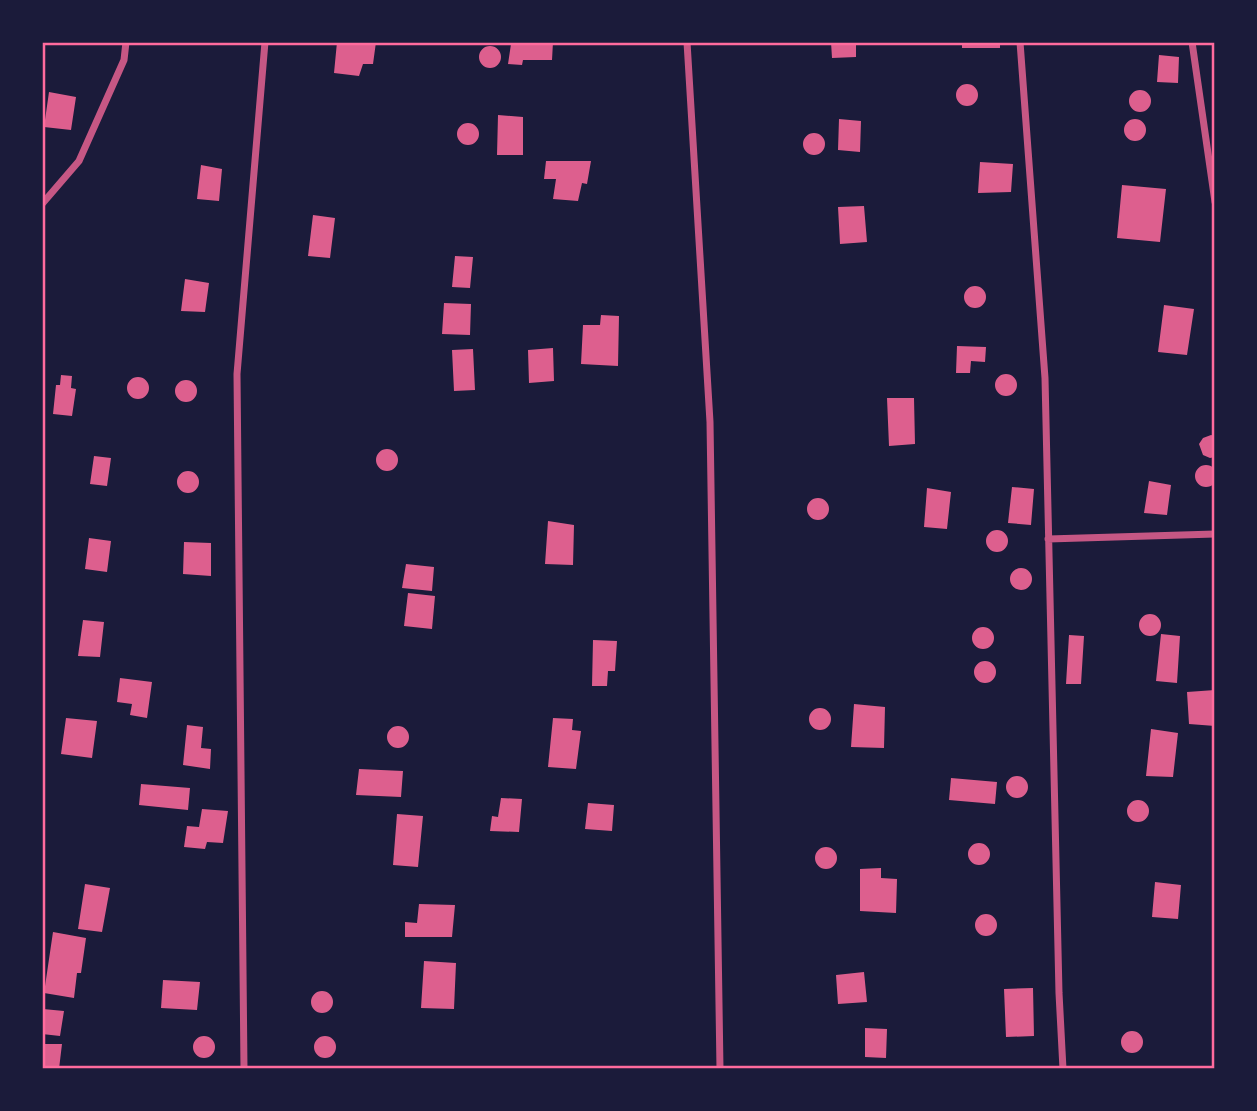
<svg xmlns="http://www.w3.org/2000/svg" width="1257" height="1111" font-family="Quicksand,sans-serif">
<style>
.building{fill:#dd5f8e}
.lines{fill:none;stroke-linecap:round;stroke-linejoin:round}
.minor{stroke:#c65784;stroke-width:7}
.neatline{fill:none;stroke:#ff6b9d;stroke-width:2.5}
</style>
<rect width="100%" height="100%" fill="#1b1b3a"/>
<path class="building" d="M337,42h39l-3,22h-10l-4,12 -25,-3z
M517,42h36l-1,18h-29l-1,5 -14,-1 3,-20 6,1z
M831,42h25v15l-24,1z
M962,42h38v6h-38z
M479 57a11 11 0 1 1 22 0a11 11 0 1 1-22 0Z
M1159,55l20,2 -1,26 -21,-1z
M956 95a11 11 0 1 1 22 0a11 11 0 1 1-22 0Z
M1129 101a11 11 0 1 1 22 0a11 11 0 1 1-22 0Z
M49,92l27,5 -5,33 -27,-3z
M498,115l25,2v38h-26z
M1124 130a11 11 0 1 1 22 0a11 11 0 1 1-22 0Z
M839,119l22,2 -1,31 -22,-2z
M457 134a11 11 0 1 1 22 0a11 11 0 1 1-22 0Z
M803 144a11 11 0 1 1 22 0a11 11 0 1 1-22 0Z
M546,161h45l-4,23 -5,-1 -4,18 -25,-2 3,-20h-12z
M980,162l33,2 -2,28 -33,1z
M201,165l21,4 -3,32 -22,-2z
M1122,185l44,4 -6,53 -43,-4z
M864,206l3,36 -27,2 -2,-37z
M313,215l22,3 -5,40 -22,-2z
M455,256l18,1 -3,31 -18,-1z
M185,279l24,4 -4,29 -24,-1z
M964 297a11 11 0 1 1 22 0a11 11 0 1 1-22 0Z
M444,303l27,1 -1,31 -28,-1z
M1164,305l30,4 -7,46 -29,-3z
M601,315l18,1 -1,50 -37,-2 2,-39h17z
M957,346l29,1 -1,15 -14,-1 -1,12h-14z
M553,348l1,33 -25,2 -1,-33z
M473,349l2,41 -21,1 -2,-41z
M995 385a11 11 0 1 1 22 0a11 11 0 1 1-22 0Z
M61,375l11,1 -1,12 5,1 -4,27 -19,-2 3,-29h4z
M127 388a11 11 0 1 1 22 0a11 11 0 1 1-22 0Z
M175 391a11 11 0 1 1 22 0a11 11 0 1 1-22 0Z
M887,398h27l1,46 -26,2z
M1211,435l4,1v21l-5,1 -7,-3 -4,-11 4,-6z
M376 460a11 11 0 1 1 22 0a11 11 0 1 1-22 0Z
M94,456l17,2 -4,28 -17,-2z
M1195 476a11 11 0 1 1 22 0a11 11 0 1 1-22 0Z
M177 482a11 11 0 1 1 22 0a11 11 0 1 1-22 0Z
M1149,481l22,4 -4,30 -23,-2z
M1012,487l22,2 -3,36 -23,-2z
M927,488l24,4 -4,37 -23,-2z
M807 509a11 11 0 1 1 22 0a11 11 0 1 1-22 0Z
M548,521l26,4 -1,40 -28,-1z
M986 541a11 11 0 1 1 22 0a11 11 0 1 1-22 0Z
M89,538l22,3 -4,31 -22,-3z
M184,542l27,1v33l-28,-2z
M406,564l28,3 -2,24 -30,-3z
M1010 579a11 11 0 1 1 22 0a11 11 0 1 1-22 0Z
M408,593l27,3 -3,33 -28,-3z
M1139 625a11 11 0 1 1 22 0a11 11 0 1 1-22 0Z
M83,620l21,2 -4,35 -22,-1z
M972 638a11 11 0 1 1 22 0a11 11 0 1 1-22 0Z
M1161,634l19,2 -3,47 -21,-2z
M1069,635l15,1 -3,48h-15z
M593,640l24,1 -2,30h-7l-1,15h-15z
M974 672a11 11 0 1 1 22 0a11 11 0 1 1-22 0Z
M120,678l32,4 -5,36 -17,-3 2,-11 -15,-2z
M1215,690v36l-26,-2 -2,-32z
M854,704l31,3 -1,41 -33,-1z
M809 719a11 11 0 1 1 22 0a11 11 0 1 1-22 0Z
M66,718l31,3 -5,37 -31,-4z
M553,718l20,1 -1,11 9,1 -5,38 -28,-2z
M187,725l16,2 -2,21 10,1 -1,20 -27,-4z
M387 737a11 11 0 1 1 22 0a11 11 0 1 1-22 0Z
M1151,729l27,4 -5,44 -27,-1z
M359,769l44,2 -2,26 -45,-2z
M1006 787a11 11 0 1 1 22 0a11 11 0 1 1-22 0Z
M951,778l46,4 -2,22 -46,-4z
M141,784l49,4 -2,22 -49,-5z
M501,798l21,1 -3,33 -29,-1 2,-15 6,1z
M1127 811a11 11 0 1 1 22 0a11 11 0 1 1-22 0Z
M588,803l26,2 -2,26 -27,-2z
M202,809l26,2 -5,32 -16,-1 -2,7 -21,-2 3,-21 12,1z
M397,814l26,2 -5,51 -25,-2z
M968 854a11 11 0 1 1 22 0a11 11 0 1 1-22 0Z
M815 858a11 11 0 1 1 22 0a11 11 0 1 1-22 0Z
M881,868v10l16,1 -1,34 -36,-2v-42z
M1155,882l26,3 -3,34 -26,-2z
M85,884l25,4 -8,44 -24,-3z
M419,904l36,1 -3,32h-47v-15l12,1z
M975 925a11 11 0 1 1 22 0a11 11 0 1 1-22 0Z
M53,932l33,6 -5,35h-4l-3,25 -30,-5z
M424,961l32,2 -2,46 -33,-1z
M864,972l3,30 -29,2 -2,-29z
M163,980l37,2 -3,28 -36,-2z
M1033,988l1,48 -28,1 -2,-48z
M311 1002a11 11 0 1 1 22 0a11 11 0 1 1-22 0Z
M43,1009l21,2 -4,25 -18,-2z
M865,1028l22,1 -1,29 -21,-1z
M1121 1042a11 11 0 1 1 22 0a11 11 0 1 1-22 0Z
M314 1047a11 11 0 1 1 22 0a11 11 0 1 1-22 0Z
M193 1047a11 11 0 1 1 22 0a11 11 0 1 1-22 0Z
M42,1044h20l-3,25h-17z"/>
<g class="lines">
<path class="minor" d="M687,42l23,380 10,647
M1020,42l25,336 14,615 4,76
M1192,42l23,160
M42,204l37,-43 45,-101 2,-18
M1048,539l167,-5
M244,1069l-7,-695 28,-332"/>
</g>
<rect width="1257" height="1111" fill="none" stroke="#1b1b3a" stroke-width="88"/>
<rect x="44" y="44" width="1169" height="1023" class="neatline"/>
</svg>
